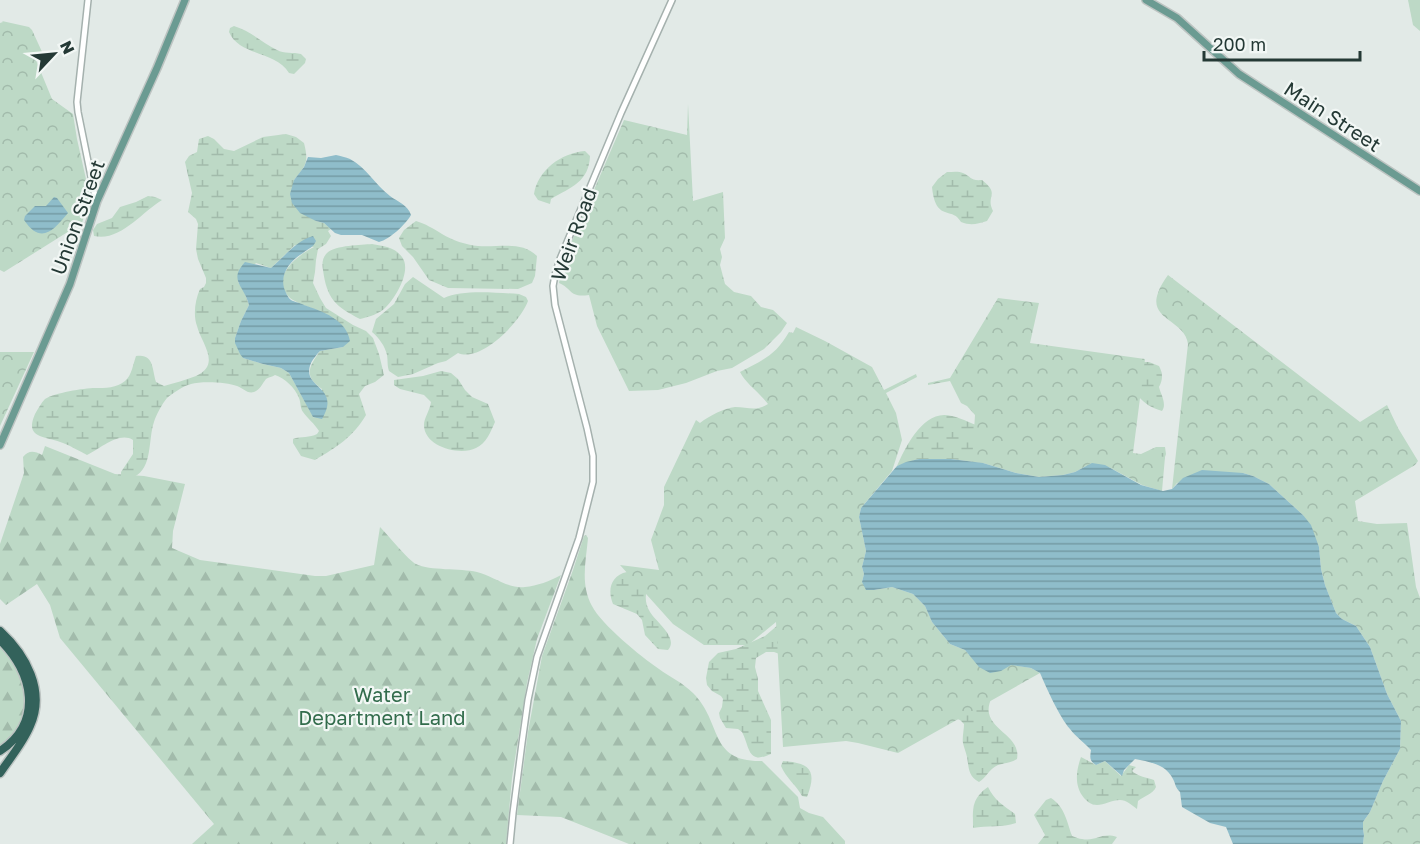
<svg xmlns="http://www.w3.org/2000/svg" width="1420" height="844" font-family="'Golos Text',sans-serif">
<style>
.grass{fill:#bdd9c6}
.forest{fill:url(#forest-firs)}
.wetland{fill:url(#wetland-marsh);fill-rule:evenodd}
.park{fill:url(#park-crowns)}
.water{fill:url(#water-rules)}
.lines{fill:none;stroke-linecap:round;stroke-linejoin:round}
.minor-casing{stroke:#a5b1ae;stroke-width:8}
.major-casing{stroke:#bdc4c2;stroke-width:10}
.highway-casing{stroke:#bdc4c2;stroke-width:11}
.minor{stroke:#fff;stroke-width:5}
.major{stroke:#6b9b92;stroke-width:7}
.highway{stroke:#33625b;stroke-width:8}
.labels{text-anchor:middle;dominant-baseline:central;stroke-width:4.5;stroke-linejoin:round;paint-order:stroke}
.street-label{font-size:20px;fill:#243935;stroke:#f2f7f5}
.park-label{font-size:20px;fill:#326c4c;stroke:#f2f7f5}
</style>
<defs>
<pattern id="forest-firs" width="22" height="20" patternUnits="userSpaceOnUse" patternTransform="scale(1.5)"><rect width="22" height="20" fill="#bdd9c6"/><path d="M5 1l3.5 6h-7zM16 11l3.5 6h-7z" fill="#a2bbab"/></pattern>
<pattern id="wetland-marsh" width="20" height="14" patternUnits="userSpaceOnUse" patternTransform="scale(1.5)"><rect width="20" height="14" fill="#bdd9c6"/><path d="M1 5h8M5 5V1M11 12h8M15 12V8" fill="none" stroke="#a2bbab"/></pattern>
<pattern id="park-crowns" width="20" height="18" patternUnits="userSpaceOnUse" patternTransform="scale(1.5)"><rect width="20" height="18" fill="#bdd9c6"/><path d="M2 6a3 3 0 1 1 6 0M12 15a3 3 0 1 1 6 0" fill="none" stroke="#a2bbab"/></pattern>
<pattern id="water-rules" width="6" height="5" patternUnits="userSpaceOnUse" patternTransform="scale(1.5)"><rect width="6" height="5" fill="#8fbdca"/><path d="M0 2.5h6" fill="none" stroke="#759ba5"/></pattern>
</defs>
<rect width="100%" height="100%" fill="#e2eae7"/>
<path class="grass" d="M1408,0h12v31l-7,-6z"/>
<path class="forest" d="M45,446l70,28 29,2 41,8 -12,47 -1,17 28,12 115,16h11l48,-11 6,-38c7,7 29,34 36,37 14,7 44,4 61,8 16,4 31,17 48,15 12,-1 25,-6 36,-12l-24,64 -10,44 -15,95 -6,66h-314l22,-20 -154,-186 -10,-33 -13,-21 -31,21 -6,-6v-55l24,-71 -1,-16c6,-7 11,-6 19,-2z
M586,535l2,3c-2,23 -8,46 4,68 10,19 48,50 67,63 11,8 24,14 34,24 30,30 15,69 69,68l36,36 2,11 9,5 14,4 22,24v3h-216l-68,-27 -44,-2 11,-83 14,-76 31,-86 11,-34z
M0,646c19,18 33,52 21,77 -5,10 -13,17 -21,25z"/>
<path class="wetland" d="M234,26c17,5 28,17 43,24 7,4 16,2 24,4l5,5 -1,4 -11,11 -5,-1c-13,-22 -50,-17 -60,-41l1,-4z
M286,134l10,3 8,6c5,20 2,22 -10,37l22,41 8,2 7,6 -3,2 3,5 -5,8 -8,5 -2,11 -1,12 -2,11 7,15 6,10 27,17 13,6 7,7 6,16 5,21 -9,7 -10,4 -6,8 7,21c-13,22 -29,32 -51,45l-14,-4 -8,-13v-4c8,-3 17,-1 24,-5l2,-3c-5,-8 -11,-12 -16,-19 -3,-4 -2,-9 -4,-14 -4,-10 -14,-20 -24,-23 -3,2 -6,2 -9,4 -4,5 -6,11 -12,13 -7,2 -11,-4 -17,-6 -10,-4 -36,-5 -46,-2 -8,2 -18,9 -24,14 -5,6 -11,17 -13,24 -6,17 -1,46 -20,55 -5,2 -8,2 -13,-1v-4l12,-18v-14c-14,-9 -33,9 -46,15 -8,-4 -16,-9 -24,-12 -18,-7 -39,-4 -28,-29 3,-5 6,-11 10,-15 9,-6 39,-11 50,-11 10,0 22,0 30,-7 7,-6 8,-17 11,-25 18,-3 16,13 20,26l8,4c10,-3 22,-6 32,-10 26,-12 5,-33 1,-50 -4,-11 -2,-26 3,-37l4,-2 2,-4v-5l-8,-19 -2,-10 2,-25 -2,-5 -8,-7 4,-19 -7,-31 4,-6 8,-4 2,-13 9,-3 6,3 10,10 10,2 29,-14zM295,245l19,2c-18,9 -45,31 -24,51 4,4 32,14 39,18l14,31 -23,4c-11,16 -17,25 2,38l-8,29 -25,-45 -8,-5 -18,-4 -20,-6 -8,-20 6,-17 8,-16 -5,-14 -6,-9 18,-19 15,5z
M585,151l5,5c-1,26 -19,31 -39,43l-1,5 -12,-4 -4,-6c4,-24 27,-41 51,-43z
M947,172c5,0 12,-1 16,1 9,4 7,8 19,7 19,15 3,15 11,31l-6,10c-10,3 -16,5 -26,1 -5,-8 -8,-7 -16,-10 -10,-3 -12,-16 -13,-25l6,-8z
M148,196l7,1 7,3c-20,12 -42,42 -68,36l-1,-6 4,-6 15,-6 8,-11 16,-5z
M416,221c10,3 16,7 26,13 10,6 24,11 36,12 20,2 43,-6 59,10l-2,20 -3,7 -14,6 -70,-1 -19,-8 -16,-23 -11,-11 -3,-8 5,-8z
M372,244c11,2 23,3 30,13 10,13 -6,40 -16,50 -6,7 -18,10 -26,12 -25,-13 -33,-20 -37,-49 -1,-6 -1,-12 4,-17 9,-8 34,-8 45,-9z
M413,277l31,21c18,-9 54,-5 75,-4l7,3 2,4c-7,20 -47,62 -70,52l-12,8 -8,2 -25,11 -15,3 -9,-6c-2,-6 -1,-10 -2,-16 -2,-9 -8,-17 -15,-23l4,-13 18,-15 11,-20z
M1138,362h11l10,4c4,8 4,13 0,21 2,8 8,17 3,24 -10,-3 -17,-7 -24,-15l-15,61 18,-3 15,-7h9l1,7 -5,15 -178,-6 -32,-4h-32l-22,7c8,-18 24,-51 47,-51 10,0 22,6 32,10z
M441,371l10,2 7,6 7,11 7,7 16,7 7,18c-4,9 -9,22 -19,26 -16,8 -52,-1 -52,-23 0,-7 6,-15 7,-23l-7,-7 -24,-6 -6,-4v-5l29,-4z
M627,572l20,16c-2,8 -2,16 3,24 6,10 29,26 18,38l-10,-1 -13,-14 -3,-15 -5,-6 -24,-10c-6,-14 -2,-29 14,-32z
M785,619l207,78c-16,32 30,35 25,62 -6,4 -13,4 -19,6 -9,4 -12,13 -19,17 -11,-6 -10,-14 -12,-25 -1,-5 -3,-9 -4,-14 -1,-5 1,-13 1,-19l-4,-4 -186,-68h-8l-10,6 -1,9 3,12v12l13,29v34c-24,11 -21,-7 -29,-22l-4,-3 -12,-1 -6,-10 -1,-5 3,-6 1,-8 -2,-3 -9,-5 -5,-6 -1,-7 3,-16 9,-9 18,-4 29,-13z
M1081,757l15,8 9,-4 16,15 8,-11 7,2 -4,4c7,6 14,6 22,9l2,7c-3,7 -12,9 -18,14l-1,8c-5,-4 -11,-9 -17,-9 -8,0 -16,5 -23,5 -6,0 -9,-3 -13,-7 -10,-12 -8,-27 -3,-41z
M783,761c28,2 34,10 24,36l-5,-1c-6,-11 -16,-18 -21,-30z
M988,787c6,13 16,19 27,27l1,9c-14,5 -29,2 -43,5 0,-19 -2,-29 15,-41z
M1051,798c14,9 16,24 21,38 4,1 7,3 10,3 14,3 19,-7 35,-2l-5,7h-74l7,-9 -11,-20 12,-15z"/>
<path class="park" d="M2,21l27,6 3,3 11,24 -10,-1 19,46 21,15 4,25 13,58 -8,26 -78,49 -4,-2v-247l3,-1z
M688,104l5,97 30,-9 2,46 -5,11 2,8 -2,8 5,19 9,8 17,4 10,11 12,3 14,13 -6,9 -17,17 -32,19 -15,3 -31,12 -28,7 -29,1 -32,-65 -8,-31c-20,3 -16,-6 -30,-12l4,-21 61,-142 63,15z
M1168,275l192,147 27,-17 11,23 20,33 -3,4 -60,36 3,20 19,3 30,-1 9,64 4,11v246h-57l1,-9 -1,-6v-7l7,-10 13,-31 17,-32 1,-28 -14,-27 -17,-47 -14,-21 -14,-7 -6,-6 -11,-28 -4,-16 -2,-22 -16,-32 -34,-31 -16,-8 -10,-3h-15l-51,10 -5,6 16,-145c-3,-24 -40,-24 -30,-51 2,-7 6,-12 10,-18z
M998,298l41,5 -9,40 115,16 -12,94 32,4 -3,34 -20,-6 -37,-20 -13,-2 -17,9 -12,3 -24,2 -23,-4 -33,-10 -11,-1 3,-47 -8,-9 -6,-3 -11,-22 -22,4v-2l22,-5z
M796,327l29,14 47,26 12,23 32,-16 1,3 -31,16 10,20 6,27 -10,31 -31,37 -2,9 7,34 -4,16 2,7 -2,8 12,8 18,-3 21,7 12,12 7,16 18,22 15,6 7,8 59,10 9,5 -142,80 -40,-10 -12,-2 -63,6 -7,-125 -28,23h-44l-31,-21 -53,-59 39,5 -8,-30 13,-35v-18l32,-67 4,3c9,-7 24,-15 35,-16 13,0 21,5 33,-3 -9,-12 -22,-20 -28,-32 23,-12 36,-17 49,-40l4,1z
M0,352h34l-34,74z"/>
<path class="water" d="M336,155c4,1 10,2 14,4 17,9 25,26 40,37 8,6 18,9 21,19 -6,10 -21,24 -32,27l-17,-7h-21l-6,-2 -11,-10 -8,-2 -16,-8 -8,-10 -2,-9 4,-14 10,-13 4,-10 13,1z
M54,197l3,1 11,15c-15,18 -27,32 -44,7l1,-4 10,-10h11z
M313,236l3,5c-3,7 -7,7 -13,12 -12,7 -23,20 -19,35 1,3 4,10 7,12 3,2 10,3 13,5 18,6 43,15 46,36l-7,6 -23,4c-3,3 -7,8 -9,12 -11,26 31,22 11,56l-9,-2 -24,-44 -8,-5 -18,-4 -20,-6 -3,-4 -5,-11v-5l6,-17 8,-16c-5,-20 -21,-24 -4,-43l26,6c14,-12 25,-27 42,-32z
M919,459h32l32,4 33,10 23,4 24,-2 12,-3 17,-9 13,2 36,20 22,6 9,-2 11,-11 19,-8 41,3 10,3 16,8 34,31 8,10 8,22 2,22 4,16 11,28 6,6 14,7 14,21 17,47 14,27 -1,28 -17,32 -13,31 -7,10v7l1,6 -1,9h-130l-7,-17 -16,-4 -28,-16 -2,-15c-5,-5 -4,-7 -7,-13 -7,-15 -24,-17 -38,-20l-11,11 -2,6 -17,-15 -9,4c-7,-4 -6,-8 -5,-15 -6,-7 -15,-13 -21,-21 -11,-13 -23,-40 -30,-56l-9,-5 -20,-3 -10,6 -11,2 -11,-6 -14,-17 -15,-6 -18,-22 -7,-16 -12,-12 -21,-7 -18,3h-8l-4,-8 2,-8 -2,-7 4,-16 -7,-34 2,-9 36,-42 9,-4z"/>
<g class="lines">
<defs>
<path id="minor" d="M88,0l-11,102 1,10 17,84 2,5
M510,844l3,-31 9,-70 6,-43 9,-43 42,-119 14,-56v-26l-6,-28 -32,-123 -2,-19 2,-11 5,-16 61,-146 51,-113"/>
<path id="major" d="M1146,0l31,18 62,56 181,117
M0,445l70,-161 27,-83 60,-133 28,-68"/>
<path id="highway" d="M0,631c26,24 46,60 30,95 -7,17 -20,32 -30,47
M0,640c33,32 44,82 0,111"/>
</defs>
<use href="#minor" class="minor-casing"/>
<use href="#major" class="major-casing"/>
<use href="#highway" class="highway-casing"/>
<use href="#minor" class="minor"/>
<use href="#major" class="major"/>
<use href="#highway" class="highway"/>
</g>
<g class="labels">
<g class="street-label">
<text transform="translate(1333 116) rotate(33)">Main Street</text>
<text transform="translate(77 217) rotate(-70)">Union Street</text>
<text transform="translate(573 234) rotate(-70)">Weir Road</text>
</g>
<g class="park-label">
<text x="382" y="694">Water<tspan x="382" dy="23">Department Land</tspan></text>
</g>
</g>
<g transform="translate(54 54) rotate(64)" stroke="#f2f7f5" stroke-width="4.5" paint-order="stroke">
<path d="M0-4.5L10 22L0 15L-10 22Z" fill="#243935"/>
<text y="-9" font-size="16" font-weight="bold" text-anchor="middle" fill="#243935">N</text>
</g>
<path d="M1204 51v9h156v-9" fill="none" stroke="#243935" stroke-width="3"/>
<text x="1213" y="51" font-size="18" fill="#243935" stroke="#f2f7f5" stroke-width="4.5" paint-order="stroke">200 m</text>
</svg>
